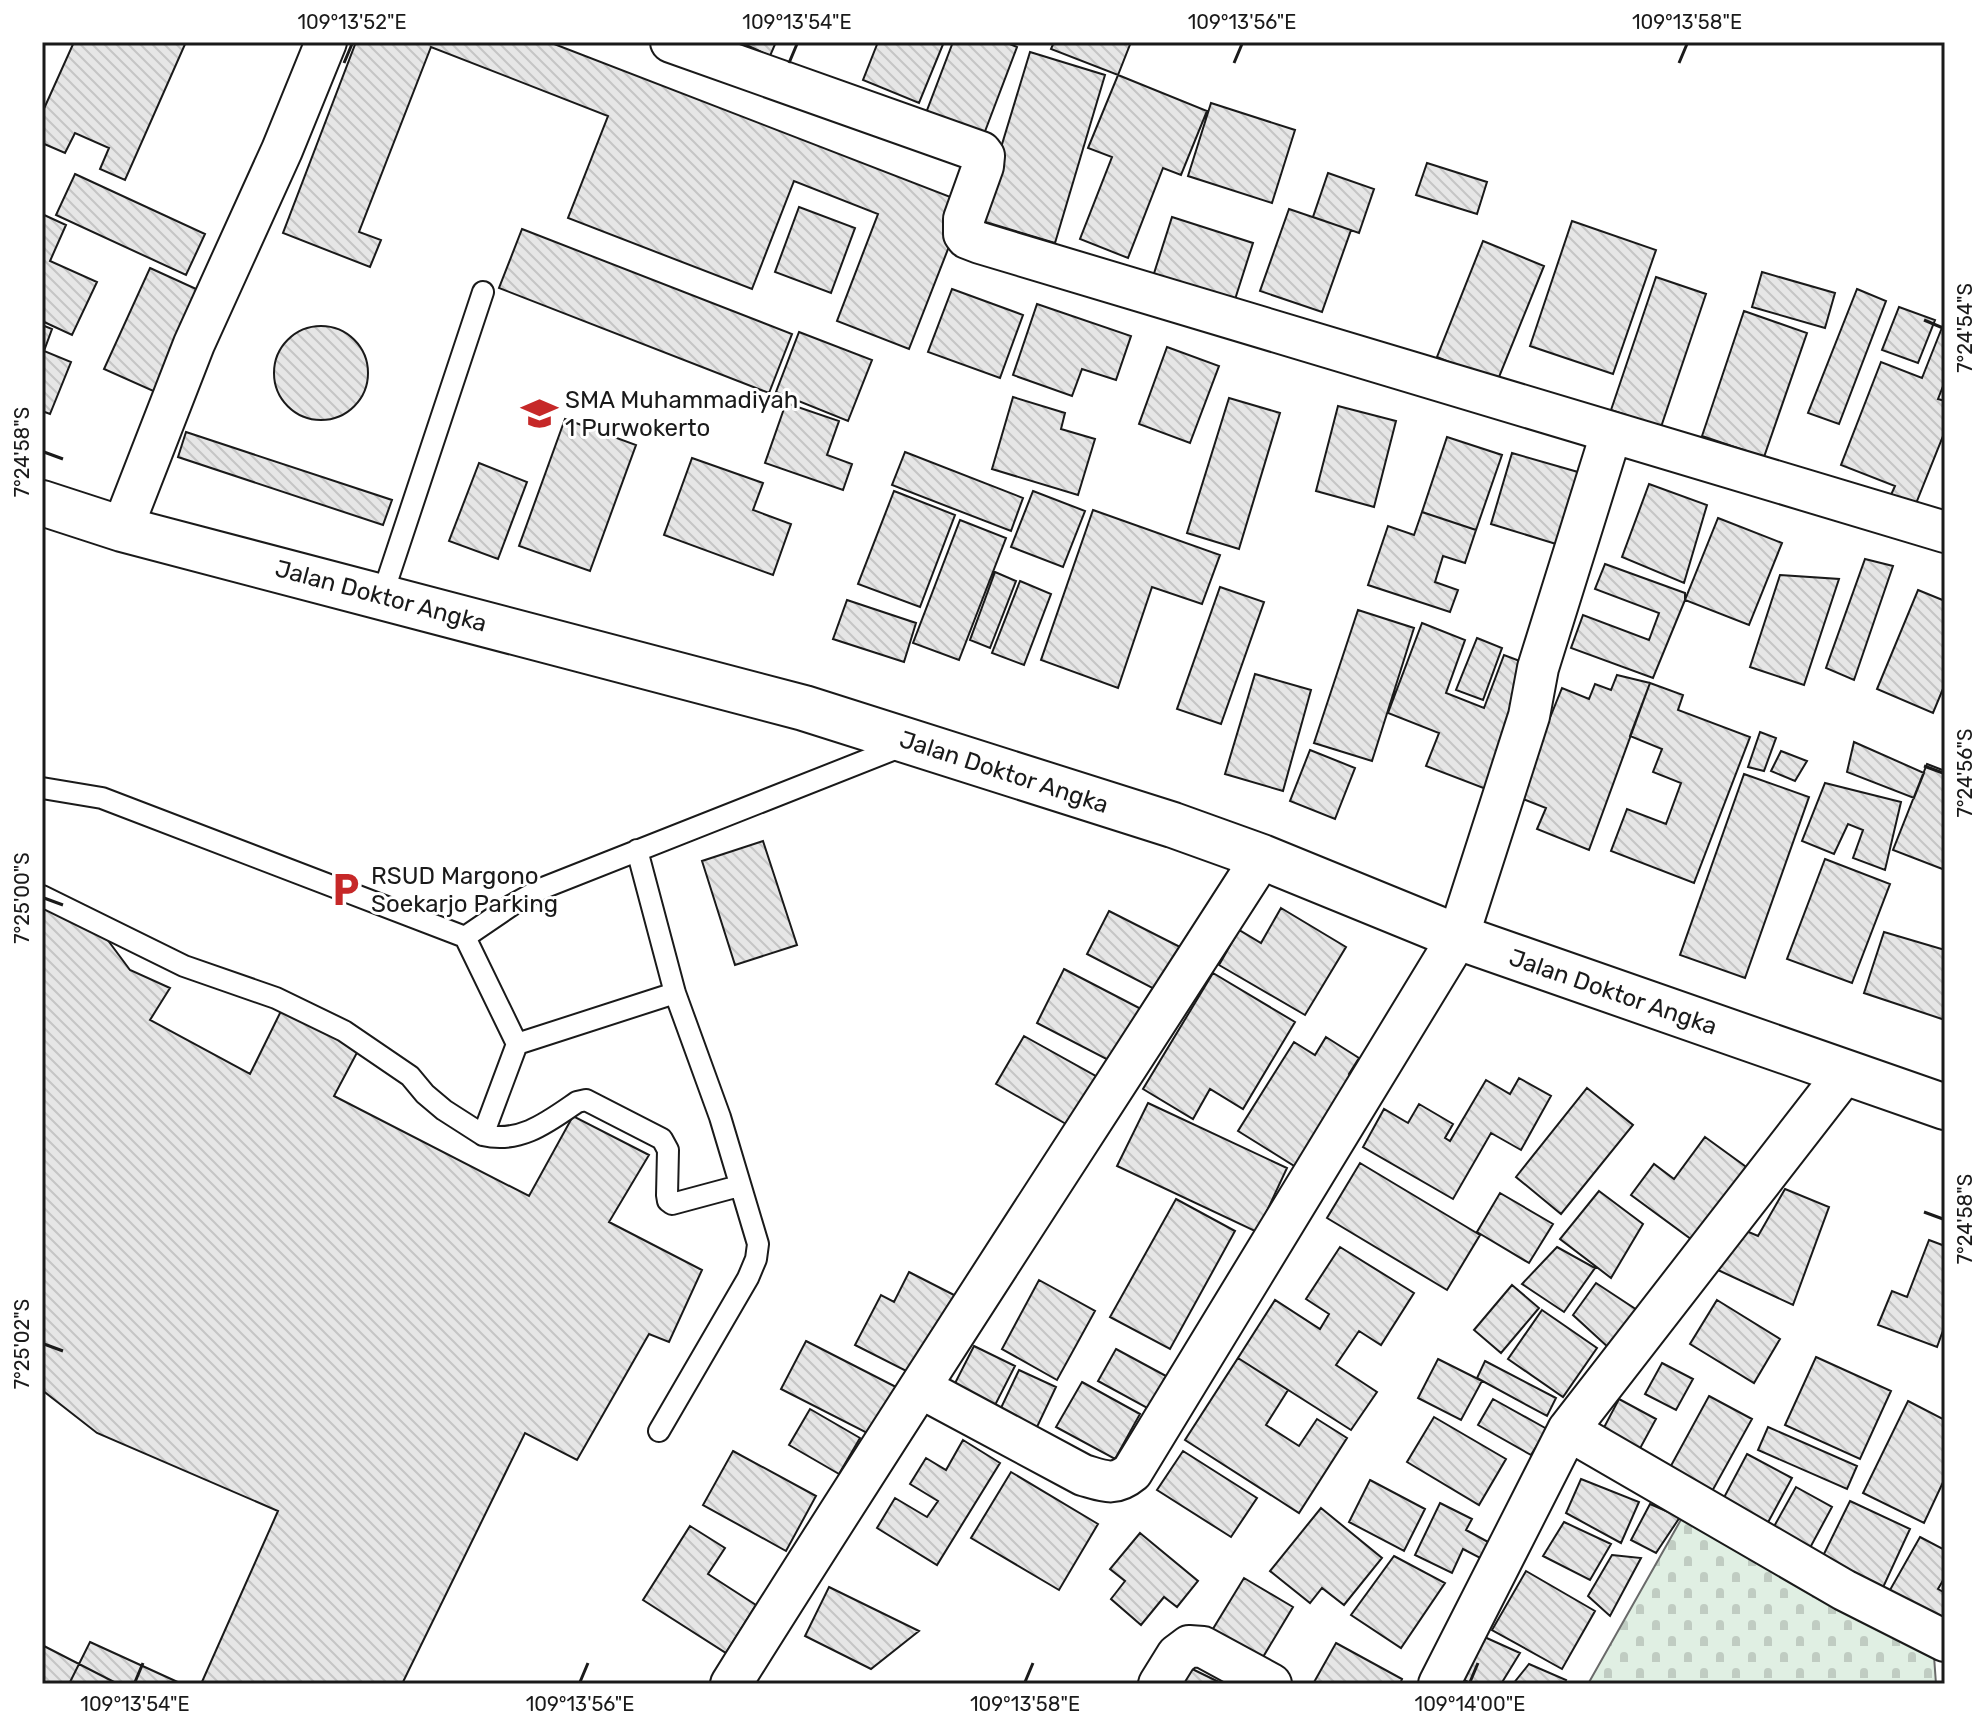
<svg xmlns="http://www.w3.org/2000/svg" width="1987" height="1726" font-family="Rubik,sans-serif">
<style>
.cemetery{fill:url(#cemetery-stones);stroke:#6a6a6a;stroke-width:2}
.building{fill:url(#building-back-hatch);stroke:#1a1a1a;stroke-width:2}
.lines{fill:none;stroke-linecap:round;stroke-linejoin:round}
.lane-casing{stroke:#1a1a1a;stroke-width:24}
.street-casing{stroke:#1a1a1a;stroke-width:44}
.secondary-casing{stroke:#1a1a1a;stroke-width:48}
.lane{stroke:#fff;stroke-width:20}
.street{stroke:#fff;stroke-width:40}
.secondary{stroke:#fff;stroke-width:44}
.ticks{fill:none;stroke:#1a1a1a;stroke-width:3}
.labels{text-anchor:middle;dominant-baseline:central;stroke-width:6;stroke-linejoin:round;paint-order:stroke}
.poi-label{font-size:24px;fill:#1a1a1a;stroke:#fff;text-anchor:start}
.street-label{font-size:24px;fill:#1a1a1a;stroke:#fff}
.neatline{fill:none;stroke:#1a1a1a;stroke-width:3}
.ticks-label{font-size:20px;text-anchor:middle;fill:#1a1a1a}
</style>
<defs>
<pattern id="cemetery-stones" width="16" height="16" patternUnits="userSpaceOnUse" patternTransform="scale(2)"><rect width="16" height="16" fill="#e0efe3"/><path d="M2 7V4a2 2 0 0 1 4 0v3zM10 15v-3a2 2 0 0 1 4 0v3z" fill="#c0ccc2"/></pattern>
<pattern id="building-back-hatch" width="6" height="6" patternUnits="userSpaceOnUse" patternTransform="scale(2)"><rect width="6" height="6" fill="#e6e6e6"/><path d="M-1 5l2 2M0 0l6 6M5-1l2 2" fill="none" stroke="#c5c5c5"/></pattern>
</defs>
<rect width="100%" height="100%" fill="#fff"/>
<path class="cemetery" d="M1687,1509l247,147 2,28h-348z"/>
<path class="building" d="M74,42h112l-61,138 -25,-11 9,-21 -34,-15 -10,20 -23,-10v-30z
M356,42h193l417,161 -57,146 -72,-28 41,-107 -84,-33 -42,108 -184,-71 40,-102 -177,-69 -72,185 22,8 -11,27 -87,-34z
M740,42h36l-6,14z
M878,42h66l-25,61 -56,-23z
M953,42h52l12,5 -33,87 -58,-21z
M1054,42h77l-13,33 -67,-26z
M1030,52l75,23 -50,168 -76,-23z
M1118,75l89,36 -26,64 -18,-7 -35,90 -48,-19 32,-82 -24,-9z
M1211,103l84,27 -23,73 -84,-27z
M1427,163l60,19 -10,32 -61,-19z
M1328,173l46,16 -15,44 -46,-16z
M75,174l130,60 -19,41 -130,-60z
M799,207l56,21 -24,65 -56,-21z
M1289,209l62,21 -29,82 -62,-21z
M42,214l24,11 -16,36 47,21 -25,53 -30,-14z
M1172,217l81,26 -23,72 -81,-26z
M1572,221l84,29 -43,124 -83,-28z
M522,229l270,105 -23,59 -270,-105z
M1483,241l61,25 -47,116 -60,-25z
M150,268l55,25 -45,101 -56,-25z
M1762,272l73,21 -10,35 -73,-21z
M1656,277l50,17 -45,133 -50,-17z
M952,289l71,26 -23,63 -72,-26z
M1857,289l29,12 -47,123 -31,-11z
M1037,304l94,32 -15,44 -34,-11 -10,27 -59,-21z
M1899,307l36,13 -17,43 -36,-13z
M1744,311l63,22 -43,124 -62,-21z
M1945,320v61l-7,18 7,2v30l-34,85 -25,-10 9,-20 -54,-21 40,-103 41,16z
M42,325l10,4 -8,22 27,11 -21,52 -8,-3z
M274 373a47 47 0 1 1 94 0a47 47 0 1 1-94 0Z
M799,332l73,28 -24,61 -72,-29z
M1167,347l52,19 -29,77 -51,-19z
M1013,397l52,16 -4,16 34,10 -17,56 -86,-26z
M1229,398l51,15 -41,136 -52,-16z
M786,403l53,18 -12,34 25,9 -9,26 -78,-27z
M1338,406l58,15 -22,86 -58,-16z
M565,419l71,26 -46,126 -71,-25z
M186,432l206,68 -9,25 -205,-68z
M1447,437l55,18 -26,75 -54,-18z
M905,452l118,46 -12,33 -119,-46z
M1512,453l66,19 -22,72 -65,-20z
M692,458l71,25 -10,27 38,14 -18,51 -109,-40z
M479,463l48,19 -29,77 -49,-18z
M1649,484l58,21 -23,78 -62,-26z
M894,491l61,24 -35,92 -62,-23z
M1033,491l52,20 -22,56 -52,-20z
M1093,510l127,45 -18,49 -50,-17 -34,101 -77,-28z
M1422,512l54,18 -11,33 -22,-7 -8,26 23,8 -8,22 -82,-27 20,-59 26,9z
M1718,518l64,25 -33,82 -64,-25z
M960,520l46,18 -47,122 -46,-17z
M1865,559l28,7 -39,114 -28,-12z
M1605,564l80,29v7l-32,78 -82,-30 12,-33 66,25 10,-27 -64,-24z
M995,572l21,9 -26,67 -20,-8z
M1780,575l59,4 -35,106 -54,-18z
M1020,581l31,13 -27,71 -32,-12z
M1220,587l44,15 -43,122 -44,-15z
M1918,590l27,11v83l-12,29 -56,-24z
M847,600l69,23 -12,39 -71,-23z
M1358,610l56,18 -42,133 -58,-18z
M1422,623l43,17 -19,53 38,15 20,-53 29,11 -47,123 -60,-23 13,-33 -51,-20z
M1477,638l25,10 -19,52 -27,-10z
M1255,674l56,16 -28,101 -58,-17z
M1617,675l33,8 -61,167 -52,-21 9,-21 -28,-11 44,-109 27,11 6,-15 16,6z
M1650,683l33,12 -5,15 72,27 -56,146 -83,-32 16,-42 39,15 15,-41 -28,-11 9,-23 -32,-13z
M1760,732l16,6 -12,33 -16,-4z
M1854,742l70,31 -10,25 -67,-26z
M1310,750l45,18 -20,51 -45,-18z
M1781,751l26,10 -12,20 -24,-10z
M1927,764l18,7v99l-52,-20z
M1744,774l65,23 -64,181 -65,-23z
M1825,783l76,19 -16,68 -32,-12 10,-28 -15,-6 -14,30 -32,-13z
M763,841l34,104 -62,20 -33,-104z
M1825,859l65,25 -38,99 -65,-24z
M42,903l56,24 32,43 40,18 -20,32 100,54 33,-67 77,40 -26,49 195,100 44,-80 76,39 -40,67 93,48 -33,72 -20,-8 -72,126 -52,-27 -123,251h-201l77,-173 -181,-78 -55,-43z
M1281,908l65,39 -41,68 -86,-50 20,-35 22,13z
M1109,911l75,38 -22,44 -75,-39z
M1884,932l61,18v70l-81,-27z
M1064,969l79,41 -27,54 -79,-41z
M1213,973l82,49 -52,87 -33,-20 -17,30 -50,-30z
M1024,1036l77,43 -28,49 -77,-44z
M1326,1037l33,21 -10,16 11,7 -56,91 -66,-41 56,-89 21,13z
M1519,1078l32,18 -30,54 -30,-17 -38,66 -90,-52 21,-38 24,14 11,-19 34,20 -8,14 5,3 36,-61 24,14z
M1587,1088l46,37 -72,89 -45,-37z
M1148,1103l139,65 -30,64 -140,-66z
M1705,1137l44,32 -54,73 -64,-47 23,-31 20,15z
M1360,1163l120,72 -33,55 -120,-72z
M1785,1189l44,18 -36,98 -75,-35 26,-40 14,6z
M1599,1191l44,33 -32,54 -51,-39z
M1500,1193l53,31 -24,39 -52,-31z
M1176,1199l59,32 -65,118 -60,-32z
M1929,1240l16,6v79l-8,22 -59,-22 14,-34 15,6z
M1340,1247l74,46 -33,52 -22,-14 -23,34 41,27 -26,38 -113,-72 37,-58 45,29 9,-15 -23,-15z
M1557,1247l38,21 -31,44 -42,-28z
M909,1272l49,25 -40,80 -63,-32 26,-50 13,7z
M1039,1280l56,31 -38,69 -55,-31z
M1596,1283l41,27 -28,38 -36,-33z
M1512,1285l27,23 -38,45 -27,-23z
M1717,1300l63,39 -26,44 -64,-39z
M1542,1310l55,38 -34,49 -55,-38z
M806,1341l92,47 -25,48 -92,-47z
M974,1346l41,20 -24,47 -41,-20z
M1116,1349l50,27 -17,33 -51,-28z
M1816,1357l75,34 -31,68 -75,-34z
M1238,1358l50,32 -22,35 33,21 18,-27 30,19 -48,75 -114,-73z
M1438,1359l44,22 -21,39 -43,-22z
M1485,1361l71,37 -9,18 -70,-38z
M1662,1363l31,16 -17,31 -31,-16z
M1019,1370l37,17 -19,40 -37,-17z
M1082,1382l58,32 -25,45 -59,-32z
M1709,1396l43,23 -42,76 -43,-22z
M1493,1399l54,30 -16,26 -53,-30z
M1619,1399l37,20 -19,35 -37,-19z
M1908,1401l37,19v58l-21,45 -61,-30z
M810,1409l50,29 -21,36 -50,-29z
M1434,1417l72,42 -27,46 -72,-43z
M1768,1427l89,39 -10,23 -89,-39z
M963,1440l37,23 -63,102 -60,-37 18,-30 32,19 11,-16 -28,-17 16,-26 20,12z
M733,1451l83,45 -30,55 -83,-46z
M1183,1451l74,47 -26,39 -74,-47z
M1747,1454l45,24 -27,50 -45,-23z
M1011,1472l87,52 -39,66 -88,-52z
M1581,1479l58,23 -18,41 -55,-30z
M1370,1480l55,29 -21,42 -55,-29z
M1796,1487l36,20 -28,52 -37,-20z
M1850,1501l60,28 -30,65 -61,-30z
M1440,1503l32,16 -6,11 24,13 -8,16 -19,-10 -11,24 -37,-18z
M1650,1504l30,13 -24,36 -25,-13z
M1321,1508l61,50 -38,47 -22,-17 -12,15 -40,-32z
M1564,1522l47,22 -21,36 -47,-24z
M690,1526l35,22 -17,26 48,31 -30,48 -83,-53z
M1140,1533l58,48 -21,26 -13,-10 -23,28 -30,-26 14,-18 -15,-12z
M1920,1537l25,13v27l-7,12 7,4v36l-59,-32z
M1612,1555l29,3 -31,58 -22,-20z
M1394,1556l51,27 -44,65 -50,-33z
M1526,1571l69,40 -33,58 -70,-39z
M1244,1578l49,29 -36,60 -49,-30z
M829,1587l90,44 -48,38 -66,-33z
M1480,1635l40,18 -19,31h-29l-8,-4z
M90,1642l92,42h-113z
M1336,1643l66,36 -2,5h-87z
M42,1645l76,39h-76z
M1529,1664l37,16 -2,4h-51z
M1184,1665l39,19h-49z"/>
<g class="lines">
<defs>
<path id="lane" d="M382,596l101,-304
M42,788l60,10 363,139
M637,850l38,143 45,124 38,127 -2,15 -8,19 -89,153
M42,896l142,70 92,32 68,33 66,45 15,18 19,16 39,25 34,-91 158,-51
M517,1044l-52,-107 47,-32 31,-17 362,-143
M483,1135c37,9 65,-13 94,-33l9,-2 76,39 6,11 -1,45 1,6 4,3 67,-18"/>
<path id="street" d="M671,42l310,110 3,4 -1,10 -19,53v15l3,4 13,5 965,289
M122,529l72,-185 88,-194 44,-108
M921,1388l162,87c21,6 31,12 49,-3l326,-535 71,-221 9,-48 73,-234
M1568,1430l276,160 101,51
M731,1684c174,-278 354,-551 531,-827
M1159,1684l18,-29 12,-9 14,1 68,37
M1439,1684l129,-254 277,-357"/>
<path id="secondary" d="M42,503l80,26 682,179 369,117 89,32 196,80 487,170"/>
</defs>
<use href="#lane" class="lane-casing"/>
<use href="#street" class="street-casing"/>
<use href="#secondary" class="secondary-casing"/>
<use href="#lane" class="lane"/>
<use href="#street" class="street"/>
<use href="#secondary" class="secondary"/>
</g>
<path class="ticks" d="M344,63l8,-19M789,63l8,-19M1234,63l8,-19M1679,63l8,-19M1924,320l19,8M44,452l19,7M1924,766l19,7M44,898l19,7M1924,1212l19,7M44,1344l19,7M135,1682l8,-19M580,1682l8,-19M1025,1682l8,-19M1470,1682l8,-19"/>
<defs>
<symbol id="school-bare" viewBox="-9 -9 18 18"><path d="M0-5L7-2L0 1L-7-2ZM-4 1L0 2.5L4 1V4Q0 6-4 4Z" fill="#c62828" stroke="#fff" stroke-width="2.5" paint-order="stroke"/></symbol>
<symbol id="parking-bare" viewBox="-9 -9 18 18"><path d="M-3.5-5.5H1a3.5 3.5 0 0 1 0 7H-1V5.5H-3.5ZM-1-3.4V-.6H.8a1.4 1.4 0 0 0 0-2.8Z" fill="#c62828" stroke="#fff" stroke-width="2.5" paint-order="stroke"/></symbol>
</defs>
<g fill-rule="evenodd">
<use href="#school-bare" x="514" y="388" width="51" height="51"/>
<use href="#parking-bare" x="320" y="864" width="51" height="51"/>
</g>
<g class="labels">
<g class="poi-label">
<text x="565" y="400">SMA Muhammadiyah<tspan x="565" dy="28">1 Purwokerto</tspan></text>
<text x="371" y="876">RSUD Margono<tspan x="371" dy="28">Soekarjo Parking</tspan></text>
</g>
<g class="street-label">
<text transform="translate(381 596) rotate(15)">Jalan Doktor Angka</text>
<text transform="translate(1004 772) rotate(18)">Jalan Doktor Angka</text>
<text transform="translate(1613 992) rotate(19)">Jalan Doktor Angka</text>
</g>
</g>
<rect width="1987" height="1726" fill="none" stroke="#ffffff" stroke-width="88"/>
<rect x="44" y="44" width="1899" height="1638" class="neatline"/>
<g class="ticks-label">
<text x="352" y="29">109°13'52"E</text>
<text x="797" y="29">109°13'54"E</text>
<text x="1242" y="29">109°13'56"E</text>
<text x="1687" y="29">109°13'58"E</text>
<text transform="translate(1965 328) rotate(-90)" y="7">7°24'54"S</text>
<text transform="translate(22 452) rotate(-90)" y="7">7°24'58"S</text>
<text transform="translate(1965 773) rotate(-90)" y="7">7°24'56"S</text>
<text transform="translate(22 898) rotate(-90)" y="7">7°25'00"S</text>
<text transform="translate(1965 1219) rotate(-90)" y="7">7°24'58"S</text>
<text transform="translate(22 1344) rotate(-90)" y="7">7°25'02"S</text>
<text x="135" y="1711">109°13'54"E</text>
<text x="580" y="1711">109°13'56"E</text>
<text x="1025" y="1711">109°13'58"E</text>
<text x="1470" y="1711">109°14'00"E</text>
</g>
</svg>
